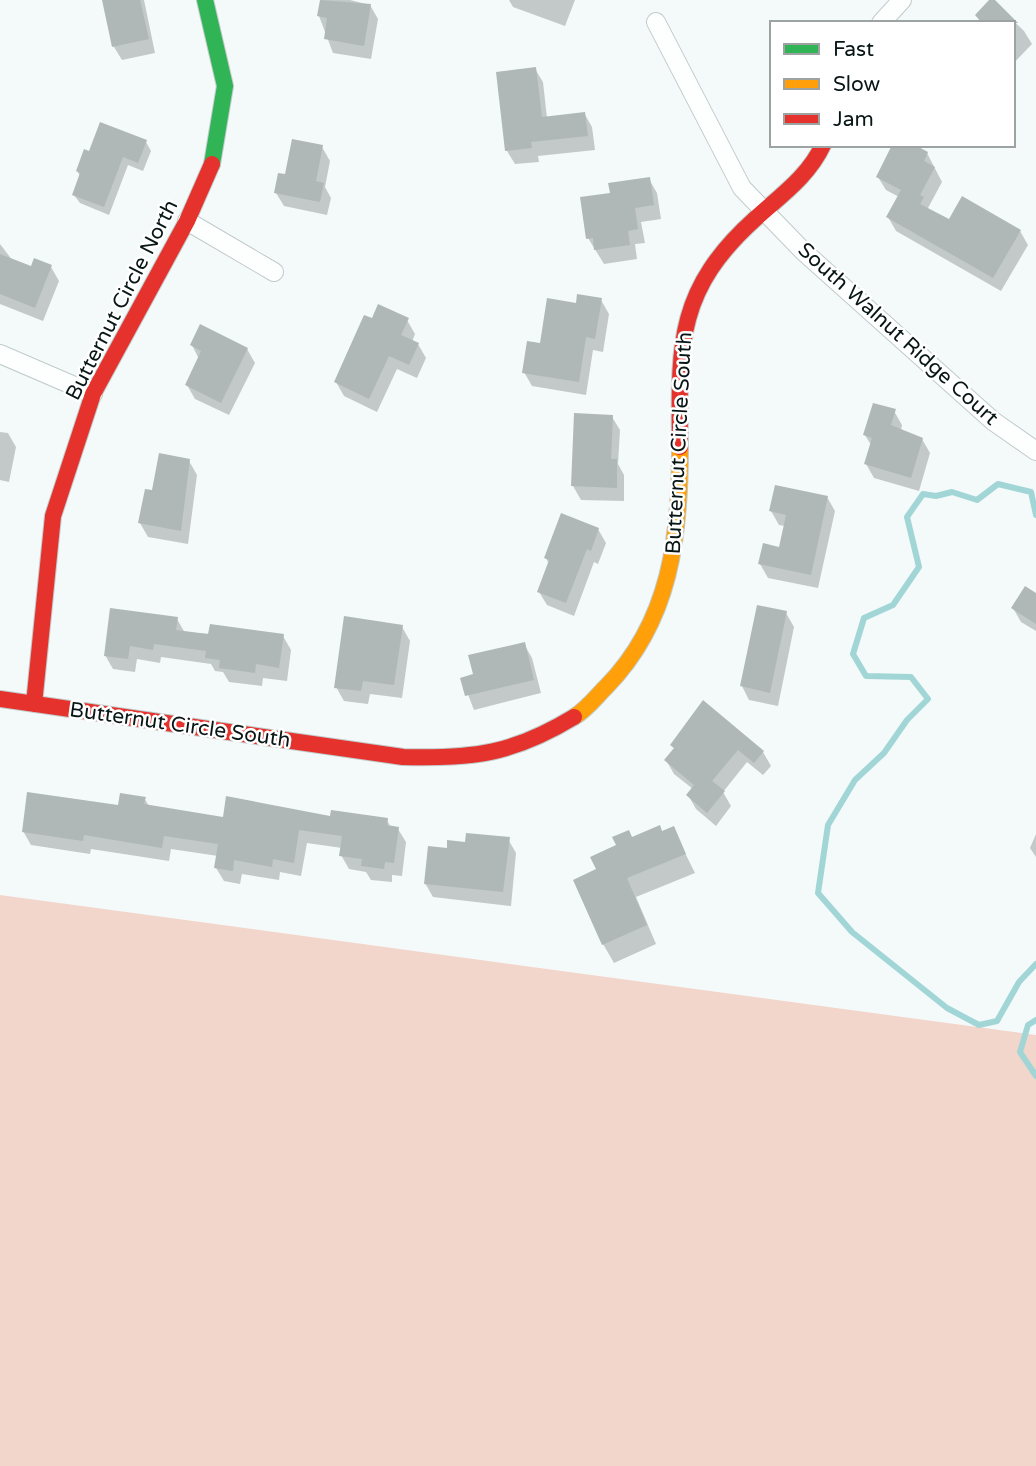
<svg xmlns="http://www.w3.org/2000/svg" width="1036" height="1466" font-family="'Varela Round',sans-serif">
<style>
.forest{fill:#f3d6cb}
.shadow{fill:#0003}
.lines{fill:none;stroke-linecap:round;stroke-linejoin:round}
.stream{stroke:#a2d6d6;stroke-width:6}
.building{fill:#afb8b7}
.street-casing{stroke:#c1caca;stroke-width:20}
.fast-casing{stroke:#c1caca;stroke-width:18}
.slow-casing{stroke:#c1caca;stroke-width:18}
.jam-casing{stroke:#c1caca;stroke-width:18}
.street{stroke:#fdfefe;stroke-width:18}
.fast{stroke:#30b455;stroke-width:16}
.slow{stroke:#ff9f0a;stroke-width:16}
.jam{stroke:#e5322d;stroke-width:16}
.labels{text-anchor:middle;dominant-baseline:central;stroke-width:5;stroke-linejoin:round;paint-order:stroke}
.street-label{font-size:21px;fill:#091616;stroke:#fff}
</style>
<rect width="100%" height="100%" fill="#f4fafa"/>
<path class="forest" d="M0,895l1036,140v431h-1036z"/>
<path class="shadow" d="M104,0h40l11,53 -33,7 -8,-13z
M321,0h29l20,5 8,14 -7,40 -38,-6 -14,-37z
M509,0h66l-10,26 -52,-19z
M992,0l32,31 8,13 -19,20v-41h-32l-4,-7z
M535,69l8,13 4,36 37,-5 8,14 3,23 -57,6 1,6 -24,2 -8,-13z
M146,142l5,9 -8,20 -15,-6 -19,50 -29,-12 -6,-8 7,-18 -4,-6 13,-18z
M322,147l8,14 -5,26 6,11 -4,17 -43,-9 -8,-13 10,-16z
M927,153l15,29 -14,26 2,3 19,11 71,9 8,14 -27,46 -105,-60 -8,-14 11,-20 -13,-7 -8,-13z
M649,179l8,14 4,26 -20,3 4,21 -10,1 2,15 -33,5 -16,-26 24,-44z
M0,244l13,17 19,7 19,-1 8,14 -16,40 -43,-17z
M601,300l8,14 -6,38 -10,-2 -7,45 -54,-9 -8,-14 17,-27 36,-40z
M407,320l8,14 -3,8 6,2 8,14 -9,20 -20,-9 -20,43 -33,-16 -8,-14 36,-61z
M192,345l55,4 8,14 -26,52 -34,-16 -8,-14 12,-26z
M894,411l8,14 -1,5 21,9 8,14 -11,38 -45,-13 -8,-14 5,-19 -6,-10z
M612,417l8,13 -2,34 6,11v26l-43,-1 -8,-14z
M0,432l8,1 8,14 -7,35 -9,-2z
M189,461l8,14 -9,69 -40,-7 -8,-14 13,-31z
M827,497l8,14 -17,77 -50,-10 -8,-14 21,-15 4,-23 -6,-1 -8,-14z
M598,529l8,14 -8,21 -4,-2 -20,54 -27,-11 -8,-13 10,-28 -3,-6z
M1036,595v36l-15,-9 -8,-14z
M786,613l8,14 -16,79 -29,-6 -7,-14z
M177,619l8,14 98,3 8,14 -4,31 -24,-3 -1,8 -33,-4 -6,-10 -8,-1 -4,-7 -50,-7 -1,6 -23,-4 -2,13 -22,-3 -8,-14z
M402,627l8,14 -8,57 -32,-4 -2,10 -24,-3 -8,-14z
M524,644l8,14 9,35 -67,17 -12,-31 13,-3z
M703,702l60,50 8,14 -8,9 -16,-13 -24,30 8,14 -15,20 -20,-17 -8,-14 5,-6 -19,-15 -8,-14 9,-10 -3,-5z
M144,798l5,8 75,13 163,1 4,8 7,1 8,13 -4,34 -10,-1v7l-21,-2 -5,-8 -17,-3 -8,-14 1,-7 -35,-5 -6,33 -21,-4 -1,8 -37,-6 -2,10 -16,-3 -8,-13 2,-12 -47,-7 -2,12 -78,-12 -1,5 -59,-9 -8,-14z
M673,829l22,44 -59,24 20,47 -42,19 -11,-19 -5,-74 34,-31z
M1036,834v23l-6,-9z
M508,839l8,14 -5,53 -78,-9 -8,-14 23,-33z"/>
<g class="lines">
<path class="stream" d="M1036,515l-5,-23 -33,-8 -21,16 -25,-8 -16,4 -13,-2 -16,23 12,50 -26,38 -29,13 -11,36 13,22 45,1 17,22 -21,21 -23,33 -29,27 -27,45 -10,68 34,39 95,76 32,17 18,-4 22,-39 17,-18
M1036,1020l-8,5 -8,27 16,24"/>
</g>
<path class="building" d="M102,0h38l9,39 -37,8z
M320,0l51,4 -7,42 -40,-7 3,-21 -10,-2z
M989,0h6l23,23h-36l-7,-8z
M536,67l6,50 43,-5 3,24 -57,6 1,6 -27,3 -9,-79z
M100,122l47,18 -9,23 -15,-6 -19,50 -32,-12 8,-22 -4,-2 8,-22 5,2z
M292,139l31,6 -7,36 8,2 -4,19 -46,-9 4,-20 7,1z
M892,145h23l13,7 -4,9 11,6 -15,28 4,2 -4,7 29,15 13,-23 59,34 -28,48 -107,-61 15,-27 -25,-13z
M650,177l4,28 -19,3 3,21 -10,2 2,14 -36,5 -1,-12 -7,1 -6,-42 30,-4 -2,-10z
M0,254l31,12 3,-8 18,7 -17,43 -35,-14z
M577,294l25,4 -7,41 -9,-2 -7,45 -57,-9 5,-32 13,2 7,-45 29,5z
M378,304l31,14 -8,17 18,8 -10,22 -20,-9 -20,43 -35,-17 30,-67 8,3z
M200,324l48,24 -27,55 -36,-18 16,-34 -11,-6z
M873,403l23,6 -5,16 32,13 -12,40 -47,-14 8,-26 -9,-3z
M574,413l39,2 -2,44h6v29l-46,-2z
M159,453l31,6 -9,72 -43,-8 7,-34 7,1z
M775,485l53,11 -17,79 -53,-11 5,-21 16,4 7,-32 -17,-4z
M561,513l38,15 -8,23 -4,-2 -21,54 -29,-11 12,-32 -5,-2z
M1025,586l11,7v31l-25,-16z
M757,605l30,6 -17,82 -30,-7z
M110,608l68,9 -2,13 32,4 2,-10 74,10 -5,34 -23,-4 -1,9 -36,-5 1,-8 -15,-2 1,-7 -52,-7 -1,6 -23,-4 -2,13 -24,-3z
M344,616l59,9 -9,60 -31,-4 -2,10 -27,-3z
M525,642l9,38 -69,16 -5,-18 13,-4 -5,-19z
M703,700l61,51 -10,12 -16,-13 -26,31 13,10 -18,22 -21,-18 8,-10 -30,-25 10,-12 -4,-3z
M27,792l91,13 2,-12 26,4 -2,7 79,13 3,-21 104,20 1,-6 57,8 -1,7 12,2 -5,36 -9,-1 -1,7 -23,-3 1,-7 -23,-3 3,-20 -43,-6 -5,33 -21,-4 -1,8 -38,-7 -1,11 -19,-3 4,-24 -54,-8 -2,12 -78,-13 -1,6 -61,-9z
M660,825l2,6 12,-5 12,28 -59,24 20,47 -45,20 -29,-65 23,-11 -6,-12 26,-12 -4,-8 17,-7 3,7z
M466,833l44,4 -7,55 -79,-8 4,-38 19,2v-8l18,2z"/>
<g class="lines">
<defs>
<path id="street" d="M656,22l86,166 61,63 190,170 43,30
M881,23l21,-23
M187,221l87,51
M0,354l93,40"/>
<path id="fast" d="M205,0l20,86 -13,78"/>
<path id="slow" d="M574,717c12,-7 22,-20 32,-30 65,-66 74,-151 74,-240"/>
<path id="jam" d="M680,447c-1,-100 -5,-156 75,-228 25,-23 53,-42 68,-74
M0,699l403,58c70,2 110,-3 171,-40
M34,704l19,-188 40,-122 94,-173 25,-57"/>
</defs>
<use href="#street" class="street-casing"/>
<use href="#fast" class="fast-casing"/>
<use href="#slow" class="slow-casing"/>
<use href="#jam" class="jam-casing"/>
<use href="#street" class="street"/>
<use href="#fast" class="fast"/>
<use href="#slow" class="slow"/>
<use href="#jam" class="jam"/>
</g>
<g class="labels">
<g class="street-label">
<text transform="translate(122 300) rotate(-63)">Butternut Circle North</text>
<text transform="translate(898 334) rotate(42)">South Walnut Ridge Court</text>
<text transform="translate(679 443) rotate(-87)">Butternut Circle South</text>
<text transform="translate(180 725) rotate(8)">Butternut Circle South</text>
</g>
</g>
<rect x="770" y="21" width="245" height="126" fill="#ffffff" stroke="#9da2a2" stroke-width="2"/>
<rect x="784" y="44" width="35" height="10" fill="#30b455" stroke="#9da2a2" stroke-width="2"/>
<text x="833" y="56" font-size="21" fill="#091616">Fast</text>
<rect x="784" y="79" width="35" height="10" fill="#ff9f0a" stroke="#9da2a2" stroke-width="2"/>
<text x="833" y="91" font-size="21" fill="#091616">Slow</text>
<rect x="784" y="114" width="35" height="10" fill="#e5322d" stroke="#9da2a2" stroke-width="2"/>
<text x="833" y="126" font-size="21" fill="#091616">Jam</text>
</svg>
